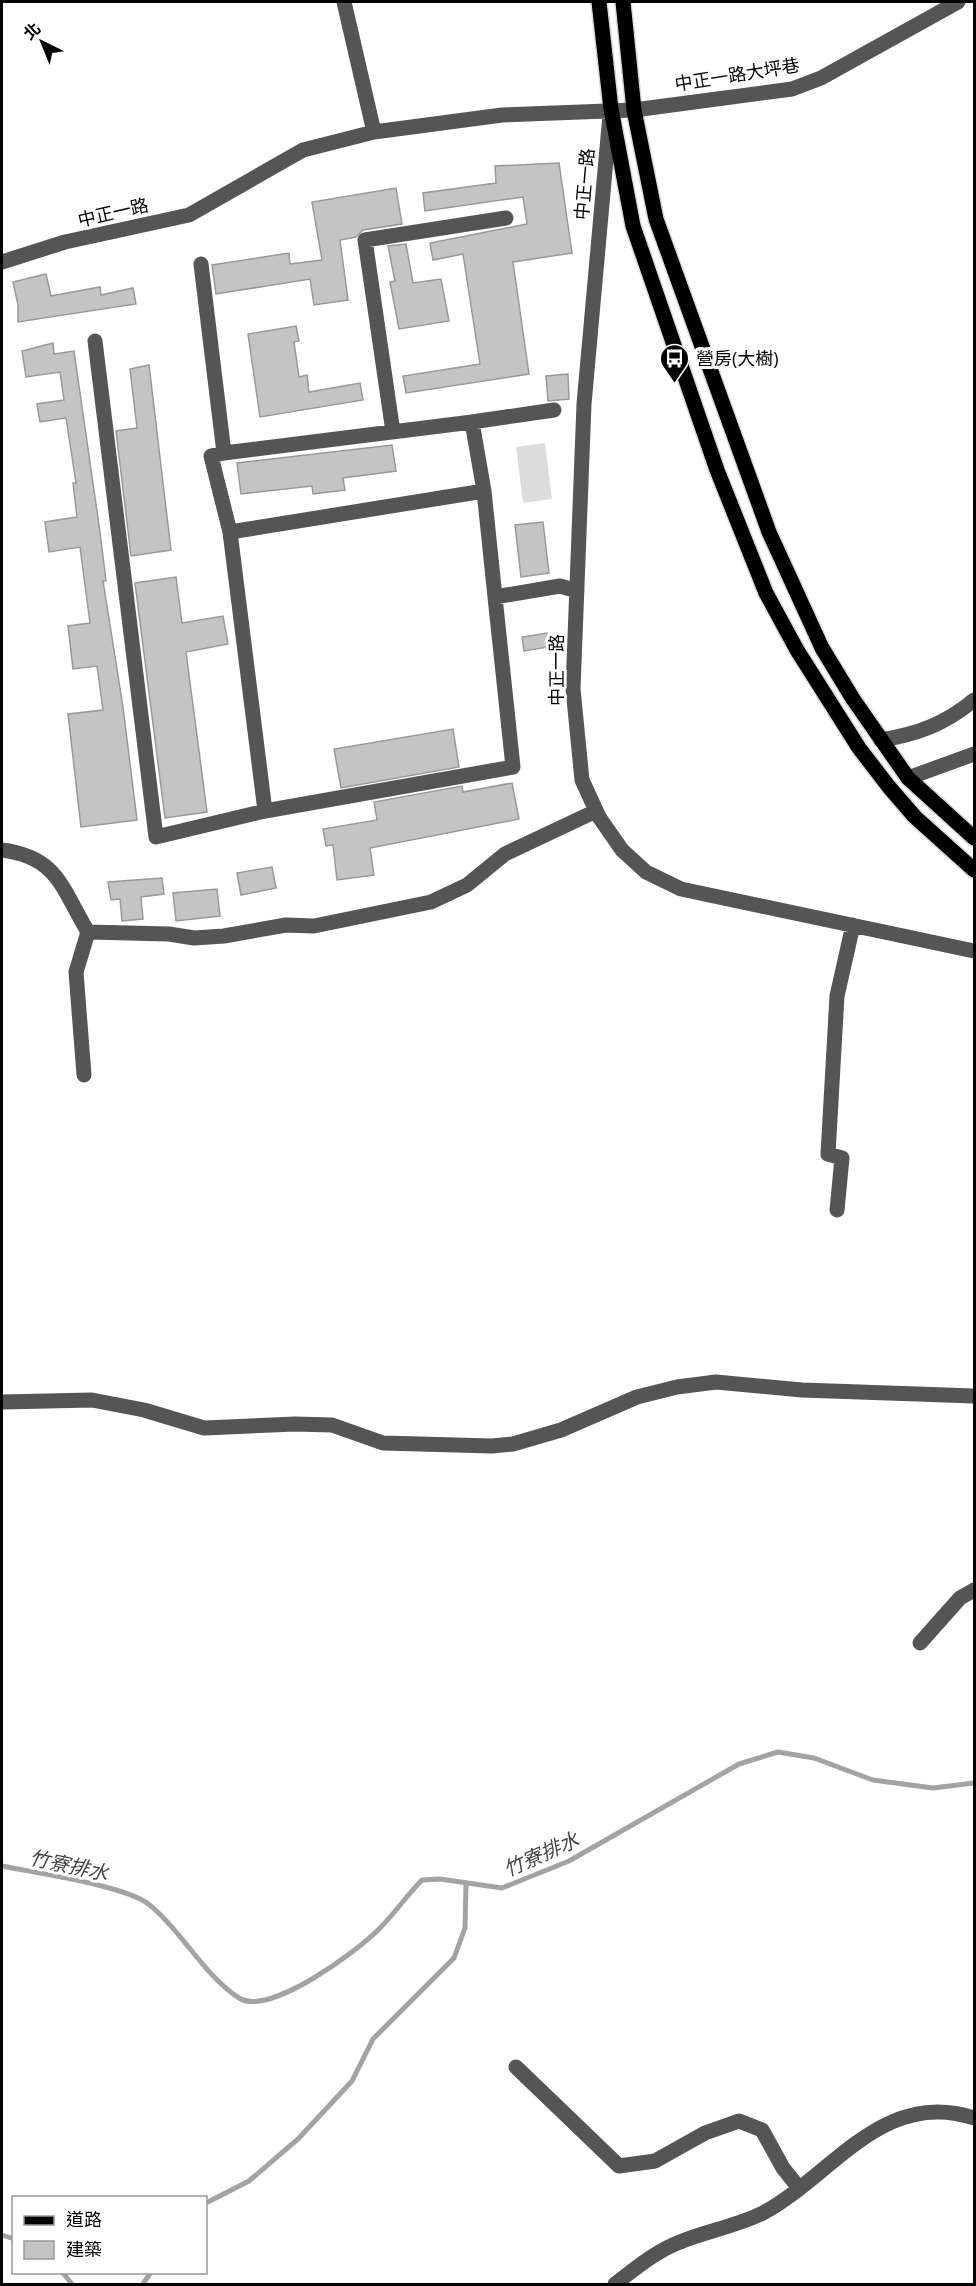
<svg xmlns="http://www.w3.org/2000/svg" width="976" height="2286" font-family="'Open Sans','Noto Sans TC',sans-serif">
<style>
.green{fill:#dcdcdc}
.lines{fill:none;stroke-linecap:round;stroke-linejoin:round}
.stream{stroke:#a3a3a3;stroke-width:5}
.building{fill:#c4c4c4;stroke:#999;stroke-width:1.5}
.major-casing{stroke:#dbdbdb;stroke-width:18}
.minor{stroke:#555;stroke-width:15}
.major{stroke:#000;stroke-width:15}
.labels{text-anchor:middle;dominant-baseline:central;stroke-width:6;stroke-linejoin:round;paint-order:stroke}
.street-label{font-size:18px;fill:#000;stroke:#fff}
.poi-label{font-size:18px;fill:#000;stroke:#fff;text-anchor:start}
.water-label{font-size:20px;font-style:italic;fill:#444;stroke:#fff}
</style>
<rect width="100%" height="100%" fill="#fff"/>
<path class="green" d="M545,443l7,56 -29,4 -7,-56z"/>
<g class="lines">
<path class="stream" d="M2,1866c34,7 119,19 145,37 32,24 58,74 92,95 30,19 119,-47 141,-70 15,-15 27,-33 42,-48l18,-1 62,9 67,-27 170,-97 39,-12 36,6 59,22 60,8 41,-5
M206,2203l43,-22 49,-42 54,-58 21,-42 81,-81 11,-30 1,-45
M2,2235l12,4
M62,2272l10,12
M143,2284l8,-12"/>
</g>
<path class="building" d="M559,163l13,90 -59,9 16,112 -123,19 -3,-17 77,-12 -17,-110 -30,6 -3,-17 97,-19 -4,-27 -98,14 -2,-18 73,-10 -1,-17z
M396,188l6,36 -39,6 -7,7 -16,3 8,60 -34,5 -4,-26 -94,15 -4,-29 77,-12 1,11 32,-4 -10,-58z
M406,244l7,39 28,-4 8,42 -50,8 -9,-47 5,-1 -7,-35z
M46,274l5,22 49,-9 1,8 32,-7 3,16 -118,18v-17l-5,-23z
M296,326l3,15 -5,1 5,35 8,-2 2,17 51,-9 3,17 -103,17 -12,-83z
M53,343l1,11 20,-3 26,181 6,49h-3l20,126 14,113 -56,7 -13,-113 35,-4 -6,-44 -24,3 -5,-43 22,-3 -10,-76 -31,5 -4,-30 32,-5 -4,-34h3l-10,-65 -26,4 -3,-18 27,-4 -4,-28 -34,5 -4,-26z
M149,365l22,185 -40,6 -15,-125 21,-3 -7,-59z
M568,374l1,25 -21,2 -2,-25z
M392,445l4,26 -53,7 2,12 -32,4 -1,-8 -71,8 -4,-31z
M543,522l6,51 -28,4 -6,-52z
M176,577l6,46 41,-7 5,28 -42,8 21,160 -42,6 -30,-235z
M547,633l2,14 -25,4 -2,-14z
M453,729l6,38 -118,21 -7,-39z
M512,783l7,36 -149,29 4,27 -37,5 -4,-35 -7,1 -3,-17 54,-9 -3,-18 88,-16 1,6z
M272,867l4,21 -35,7 -4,-22z
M162,878l2,16 -23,3 2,22 -21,2 -2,-22 -9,1 -3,-18z
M217,889l3,27 -44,5 -3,-28z"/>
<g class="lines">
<defs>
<path id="major" d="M599,2l12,107 22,117 84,244 49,123 31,57 62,98 30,39 26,30 59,53
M623,2l11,108 22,109 113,313 53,116 31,51 55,79 66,60"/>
</defs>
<use href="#major" class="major-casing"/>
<path class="minor" d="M344,2l30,130
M610,115l-26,289 -11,285 9,91 17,37 23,33 24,22 35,17 293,62
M2,262l63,-20 124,-27 114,-65 71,-18 128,-17 132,-5 158,-21 29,-11 137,-76
M201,264l23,189
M95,341l61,496 109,-26
M472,422l82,-12
M393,432l-28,-192 141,-22
M230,532l-19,-76 13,-3 248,-31 12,69
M495,597l18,170 -248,44 -35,-279 254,-41 11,106 65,-11 17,5
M881,740c37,-6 64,-16 93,-40
M908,778l66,-24
M2,850c56,7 60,39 86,82l-12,40 8,103
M88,932l81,2 25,4 30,-2 62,-11 28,1 117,-24 36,-17 38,-31 91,-43
M837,1210l5,-52 -14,-4 9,-158 16,-71
M2,1402l90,-2 52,10 60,18 91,-4 37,1 51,18 109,3 21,-2 48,-14 76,-33 40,-10 39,-5 86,8 172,6
M920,1643l40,-45 14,-8
M516,2067l103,99 36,-5 50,-28 34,-12 23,9 21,38 16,20
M615,2284c20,-15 41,-33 65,-42 27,-11 57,-16 83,-29 70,-38 120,-125 211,-95"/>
<use href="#major" class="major"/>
</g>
<defs>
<symbol id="bus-pin" viewBox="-11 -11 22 30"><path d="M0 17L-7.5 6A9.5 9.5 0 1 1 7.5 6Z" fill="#000" stroke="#fff"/><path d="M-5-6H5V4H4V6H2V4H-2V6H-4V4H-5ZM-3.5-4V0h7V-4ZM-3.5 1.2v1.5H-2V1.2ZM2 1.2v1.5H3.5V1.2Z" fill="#fff"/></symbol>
</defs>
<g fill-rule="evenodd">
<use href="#bus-pin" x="658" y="342" width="33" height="45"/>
</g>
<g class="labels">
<g class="street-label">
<text transform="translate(737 74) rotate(-9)">中正一路大坪巷</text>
<text transform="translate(584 184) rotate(-85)">中正一路</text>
<text transform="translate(113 212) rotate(-13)">中正一路</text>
<text transform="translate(556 670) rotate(-90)">中正一路</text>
</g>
<g class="poi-label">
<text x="696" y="358">營房(大樹)</text>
</g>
<g class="water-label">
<text transform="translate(541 1854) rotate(-24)">竹寮排水</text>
<text transform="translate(69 1865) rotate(12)">竹寮排水</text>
</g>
</g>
<rect width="976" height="2286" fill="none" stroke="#000000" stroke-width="6"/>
<rect x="12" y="2196" width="195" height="78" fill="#ffffff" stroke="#999999" stroke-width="1.5"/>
<rect x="24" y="2216" width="30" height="9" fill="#000000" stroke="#999999" stroke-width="1.5"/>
<text x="66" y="2226" font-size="18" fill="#000000">道路</text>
<rect x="24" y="2241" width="30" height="18" fill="#c4c4c4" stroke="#999999" stroke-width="1.5"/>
<text x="66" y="2256" font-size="18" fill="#000000">建築</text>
<g transform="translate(42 42) rotate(317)" stroke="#ffffff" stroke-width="4.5" paint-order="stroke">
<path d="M0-4.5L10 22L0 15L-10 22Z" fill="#000000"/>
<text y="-9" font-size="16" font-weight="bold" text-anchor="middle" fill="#000000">北</text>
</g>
</svg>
